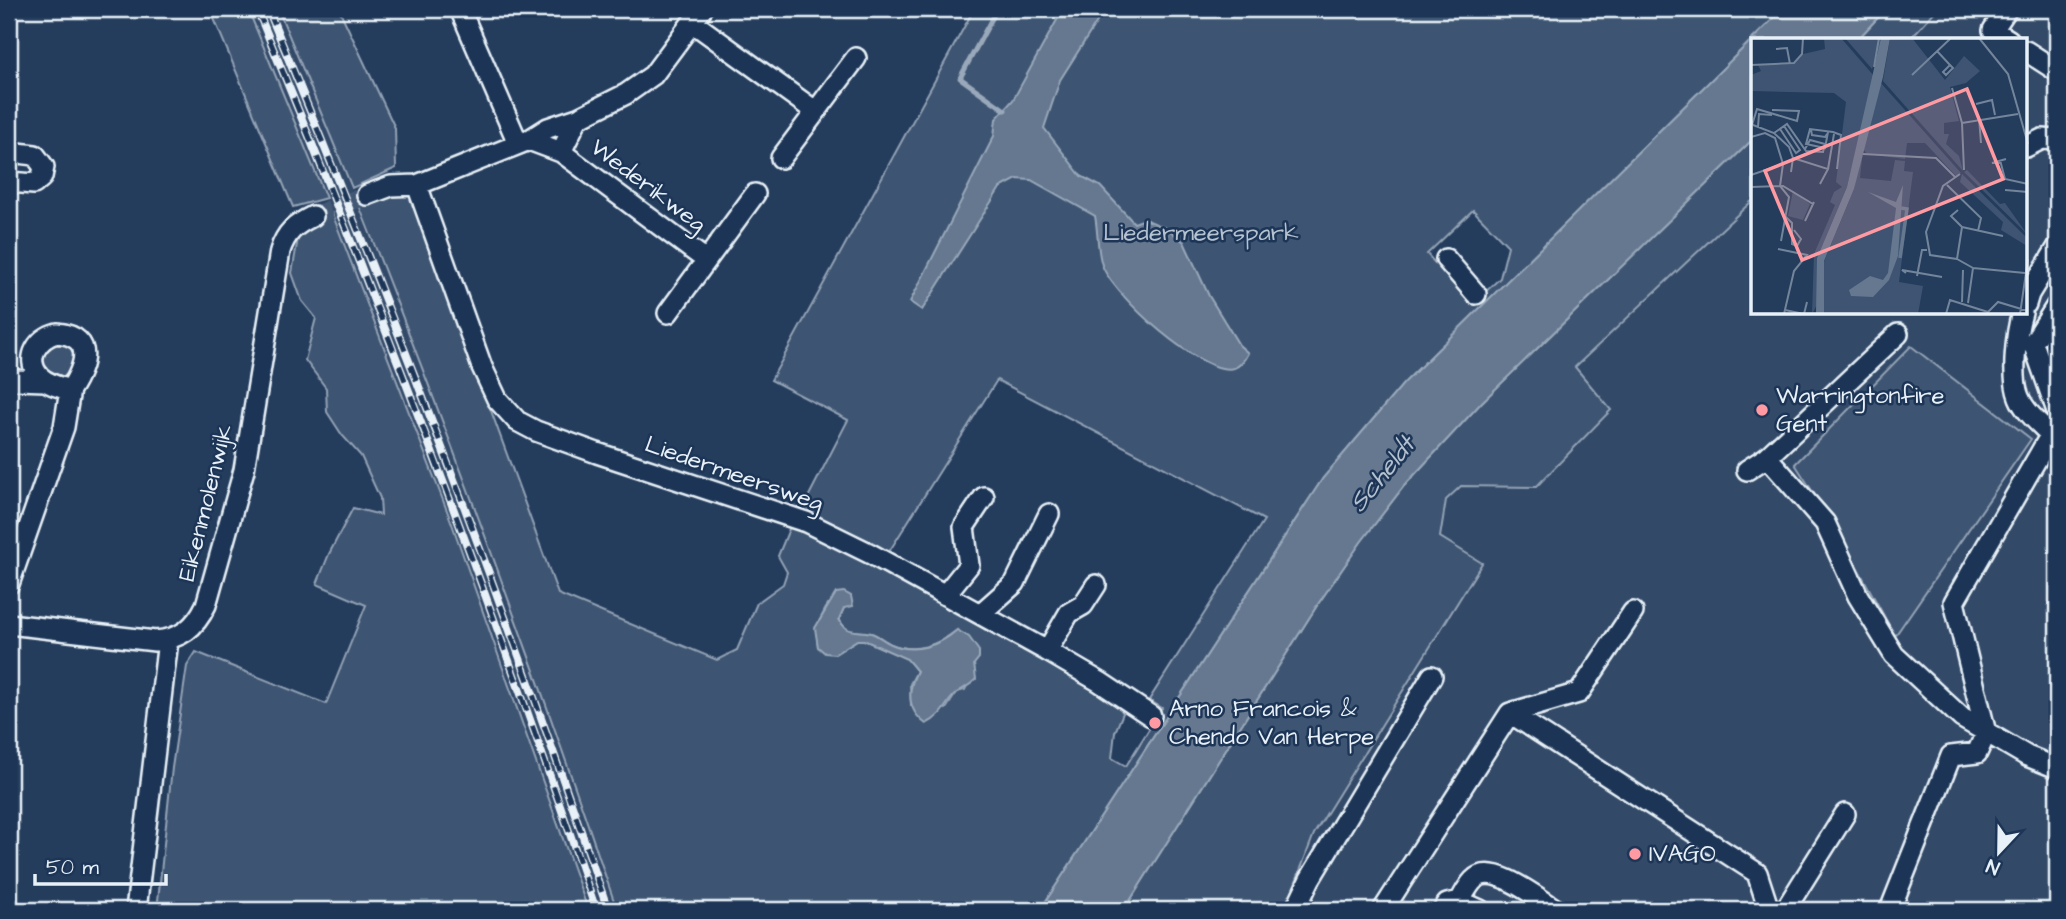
<svg xmlns="http://www.w3.org/2000/svg" width="2066" height="919" font-family="'Architects Daughter',sans-serif">
<style>
.built{fill:#334a68}
.green{fill:#3e5472;stroke:#93a2b5;stroke-width:2;fill-rule:evenodd}
.water{fill:#657890;stroke:#99a8ba;stroke-width:2}
.lines{fill:none;stroke-linecap:round;stroke-linejoin:round}
.stream{stroke:#99a8ba;stroke-width:5}
.minor-tunnel{stroke:#425874;stroke-width:19;stroke-dasharray:19 10;stroke-linecap:butt}
.minor-casing{stroke:#e8f1f8;stroke-width:24}
.minor{stroke:#1d3557;stroke-width:19}
.rail-casing{stroke:#e8f1f8;stroke-width:8}
.rail{stroke:#1d3557;stroke-width:5;stroke-dasharray:16;stroke-linecap:butt}
.poi-dot{fill:#ff9aa2;stroke:#1d3557;stroke-width:2.5}
.labels{text-anchor:middle;dominant-baseline:central;stroke-width:5;stroke-linejoin:round;paint-order:stroke}
.street-label{font-size:24px;fill:#e8f1f8;stroke:#1d3557}
.park-label{font-size:24px;fill:#b5c2d0;stroke:#1d3557}
.poi-label{font-size:24px;fill:#e8f1f8;stroke:#1d3557;text-anchor:start}
.water-label{font-size:26px;font-style:italic;fill:#b4c1ce;stroke:#1d3557}
.inset-river{fill:none;stroke:#657890;stroke-width:3.5}
.inset-road{fill:none;stroke:#73859b;stroke-width:2}
.view{fill:#ff9aa2;fill-opacity:0.15;stroke:#ff9aa2;stroke-width:3.5}
.inset-edge{fill:none;stroke:#e8f1f8;stroke-width:3.5}
</style>
<rect width="100%" height="100%" fill="#253d5d"/>
<filter id="ink" filterUnits="userSpaceOnUse"><feTurbulence type="fractalNoise" baseFrequency=".0143" numOctaves="2"/><feDisplacementMap in="SourceGraphic" scale="14" xChannelSelector="R" yChannelSelector="G"/><feConvolveMatrix kernelMatrix="1 2 1 2 8 2 1 2 1" color-interpolation-filters="sRGB"/></filter>
<g filter="url(#ink)">
<path class="built" d="M248,9h30l28,67 148,373 93,256 70,205h-29l-67,-195 -93,-256 -89,-229z
M1937,9h120v901h-772l29,-76 168,-270 -42,-27 5,-37 16,-14 75,1 75,-77 -36,-42 178,-168v113h273v-273h-117z"/>
<path class="green" d="M210,9h38l78,189 -33,9z
M278,9h61l56,119 1,40 -44,20z
M974,9h809l-379,374 -81,95 -283,432h-423c-80,-238 -167,-474 -259,-707l34,-12 17,-1 64,180 17,38 68,186 159,66 20,-10 20,-47 26,-19 4,-12 -9,-16 13,-32 71,30 254,147 7,12 -8,19 -3,26 14,8 36,-58 -13,-8 115,-180 -267,-140 -110,175 -86,-44 47,-91 -77,-40zM1473,210l35,36 -8,32 -26,25 -13,-10 -34,-39zM828,604l16,4 -5,11c8,17 18,10 32,14 7,2 13,8 20,11 23,10 47,1 66,-14l17,34v6l-9,20 -8,2 -11,17 -35,-4 -1,-21 7,-13 -10,-12 -43,-19h-7l-22,14 -17,-7 -2,-19z
M1886,9h51l-28,31h-52z
M1753,139v61l-178,167 36,43 -75,77 -75,-1 -15,14 -6,37 42,26 -168,271 -29,76h-161l194,-306 43,-62 43,-56 78,-84z
M332,213l119,308 137,389h-431l15,-142 15,-102 9,-14 130,52 40,-99 -49,-21 12,-30 24,-46 28,7 -1,-17 -19,-42 -19,-21 -15,-23 -1,-24 -21,-28 11,-42 -14,-17 -10,-28 6,-35 8,-13z
M62,341l14,10 -4,21c-22,13 -31,-3 -29,-23z
M1911,346l120,93 -136,197 -59,-108 -41,-64z"/>
<path class="water" d="M1063,9h42l-45,71 -16,48 37,48 19,10 34,37 11,-4 23,10 16,13 25,54 30,49 9,8c-3,6 -7,13 -14,15 -32,9 -122,-74 -132,-103 -5,-15 -4,-34 -7,-49l-64,-36 -14,-1 -17,9 -78,122 -12,-8 84,-166 2,-17 17,-19z
M1783,9h103l-29,31h-104v99l-271,263 -78,84 -43,56 -43,62 -194,306h-84l283,-432 81,-95z
M844,592l7,4 2,10 -9,2 -5,11c8,17 18,10 32,14 7,2 13,8 20,11 23,10 48,2 66,-14l12,7 10,14v7l-5,6 2,15c-6,7 -11,8 -18,13 -12,8 -13,23 -32,32 -19,-14 -19,-33 -9,-53l-10,-12 -43,-19h-7l-22,14 -10,-1 -7,-6 -3,-19 21,-35z"/>
<g class="lines">
<path class="stream" d="M997,9l-37,69 45,32"/>
<path class="minor-tunnel" d="M313,216l54,-21"/>
<defs>
<path id="minor" d="M460,9l58,134
M2007,9l-14,21 16,10
M692,22l123,89
M2026,51l31,20
M529,140l19,-12 30,-10
M2026,147l16,-8 15,1
M9,152l26,3 9,12 -2,10 -8,7 -25,-2
M561,152l145,108
M781,158l75,-100
M417,185l65,182 15,32 20,22 19,10 61,22 209,69 63,31 178,98 53,31 51,34
M367,195l24,-9 26,-1 112,-45 32,12 17,-34 48,-24 27,-19 49,-66
M1446,259l30,35
M2026,304l3,-10 28,-46
M2057,305l-24,38 24,68
M668,313l87,-119
M2022,313c-6,19 -11,65 -3,84 6,15 21,27 32,38
M57,333c40,4 27,35 13,57 -11,-3 -23,-6 -31,-14 -15,-18 -1,-38 18,-43z
M9,378l8,2 28,1
M1767,457l58,66 33,73 36,59 68,63 65,38 30,12
M1747,470l20,-13 131,-123
M9,584l55,-157 6,-37
M945,595l24,-30 -5,-38 20,-30
M1633,612l-54,81 -69,20 247,160 12,37
M980,614l35,-31 34,-69
M9,624l146,17c26,-2 40,-13 51,-36l38,-135 36,-219c6,-19 15,-26 33,-35
M1047,651l22,-38 14,-8 13,-20
M136,910l32,-270
M1295,910l15,-31 122,-203
M1383,910l127,-197
M1443,910l4,-6 13,-3 20,9
M1461,910l-1,-9c4,-7 9,-18 16,-23 19,-15 64,22 81,32
M1785,910l60,-96
M1890,910l61,-154 26,-3 9,-20 -32,-131 103,-178"/>
</defs>
<use href="#minor" class="minor-casing"/>
<use href="#minor" class="minor"/>
<defs>
<path id="rail" d="M257,9c123,297 236,597 339,901
M268,9c123,296 237,597 340,901"/>
</defs>
<use href="#rail" class="rail-casing"/>
<use href="#rail" class="rail"/>
</g>
</g>
<g class="poi-dot">
<circle cx="1762" cy="410" r="7"/>
<circle cx="1155" cy="723" r="7"/>
<circle cx="1635" cy="854" r="7"/>
</g>
<g class="labels">
<g class="street-label">
<text transform="translate(648 186) rotate(37)">Wederikweg</text>
<text transform="translate(734 474) rotate(19)">Liedermeersweg</text>
<text transform="translate(206 503) rotate(-76)">Eikenmolenwijk</text>
</g>
<g class="park-label">
<text x="1201" y="233">Liedermeerspark</text>
</g>
<g class="poi-label">
<text x="1776" y="396">Warringtonfire<tspan x="1776" dy="28">Gent</tspan></text>
<text x="1169" y="709">Arno Francois &amp;<tspan x="1169" dy="28">Chendo Van Herpe</tspan></text>
<text x="1649" y="854">IVAGO</text>
</g>
<g class="water-label">
<text transform="translate(1382 474) rotate(-51)">Scheldt</text>
</g>
</g>
<g transform="translate(1751 38)">
<rect width="276" height="276" fill="#253d5d"/>
<path d="M73,0h17l33,38 -27,111 -30,71 1,45 -6,11 2,-60 21,-49 -5,-3 4,-10 8,-5 -6,-5 10,-80 -12,-9 -82,-2 -1,-16 10,-4 -3,-6 36,-1 9,-10 22,-5zM94,0h36l-4,28 -3,-3 -2,6zM139,0h22l33,42 19,-24 16,15 -14,12 -16,4 9,34 -15,2v11h5l-3,10 13,12 4,15 -80,-90zM129,44l81,91 -5,3 -31,-33h-18l-2,16 -38,-5 -4,-5 -3,29 31,3 4,-21 10,1 -1,10 9,1 -14,110 24,4 -5,28h-94l-1,-50 31,-75 14,-66zM216,132l33,34 5,-1 22,31 -63,-62zM211,136l65,64v8l-26,-16 2,-8 -43,-40zM42,153l17,13 -7,16 -15,-4z" fill="#3e5472"/>
<path d="M130,0h9l-7,39 -29,112 -30,72v53h-8l1,-56 30,-71zM152,147l-5,71 -9,24 -16,17 -22,-1 -2,-6 21,-14 13,4 5,-7 8,-65 -28,-16 28,10z" fill="#657890"/>
<path class="inset-river" d="M149,220l7,-49 -6,-1"/>
<path class="inset-road" d="M228,0l29,36 20,70M25,11l11,-1 3,16M186,13l13,14 -7,7 3,3 7,-7 -3,-3M0,27l43,-2 8,-9 1,-16M123,29l5,-29M161,37l39,-37M201,50l10,35 2,47M225,66l16,-4 3,15M228,80l2,25M211,85l56,-9M1,87l5,-16 40,12 2,-10 -27,-1M2,87l21,8 15,14 4,11 -2,14M7,89l1,-13 13,1M29,91l16,24 4,-3 -16,-24M60,92l1,5 13,2 2,-3M77,94l-3,16 -19,-4 4,-15 23,3 8,3 -4,34M23,95l13,-9 19,27 17,1 2,-8 -15,-4 -5,9M0,99l14,-4 10,5 8,26 -3,22 9,11 -8,44M112,116l73,4 19,19M42,120l35,11 -8,15M249,122l5,19 23,5M249,125h-8l14,-4M77,131l6,-35M0,137l32,-11M196,147l34,33 -3,13M0,149l32,-1 30,18M254,152l23,2M207,172l-7,6 11,11M35,179l6,6v21l5,2 4,-7 -7,-9M54,183l9,-19M211,189l41,9M27,211l29,6 -13,16 -10,43M206,221l-27,-4 -4,-23 17,-46 17,-12M206,221l16,9 -5,35M206,221l5,-32M222,230l52,5M155,235l-4,-3 40,7M166,238l5,-26h5M211,264l1,-32M34,272l19,4 3,-12M195,276l4,-14 38,12 10,-10 30,9M269,276l8,-55"/>
<path class="view" d="M216,51l36,90 -201,81 -37,-89z"/>
<rect width="276" height="276" class="inset-edge"/>
</g>
<rect width="2066" height="919" fill="none" stroke="#1d3557" stroke-width="35"/>
<rect x="18" y="18" width="2031" height="884" fill="none" stroke="#e8f1f8" stroke-width="2.5" filter="url(#ink)"/>
<g transform="translate(1999 852) rotate(202)" stroke="#1d3557" stroke-width="5" paint-order="stroke">
<path d="M0-5L12 26L0 18L-12 26Z" fill="#e8f1f8"/>
<text y="-10" font-size="19" font-weight="bold" text-anchor="middle" fill="#e8f1f8">N</text>
</g>
<path d="M35 874v10h131v-10" fill="none" stroke="#e8f1f8" stroke-width="3.5"/>
<text x="46" y="874" font-size="21" fill="#e8f1f8" stroke="#1d3557" stroke-width="5" paint-order="stroke">50 m</text>
</svg>
